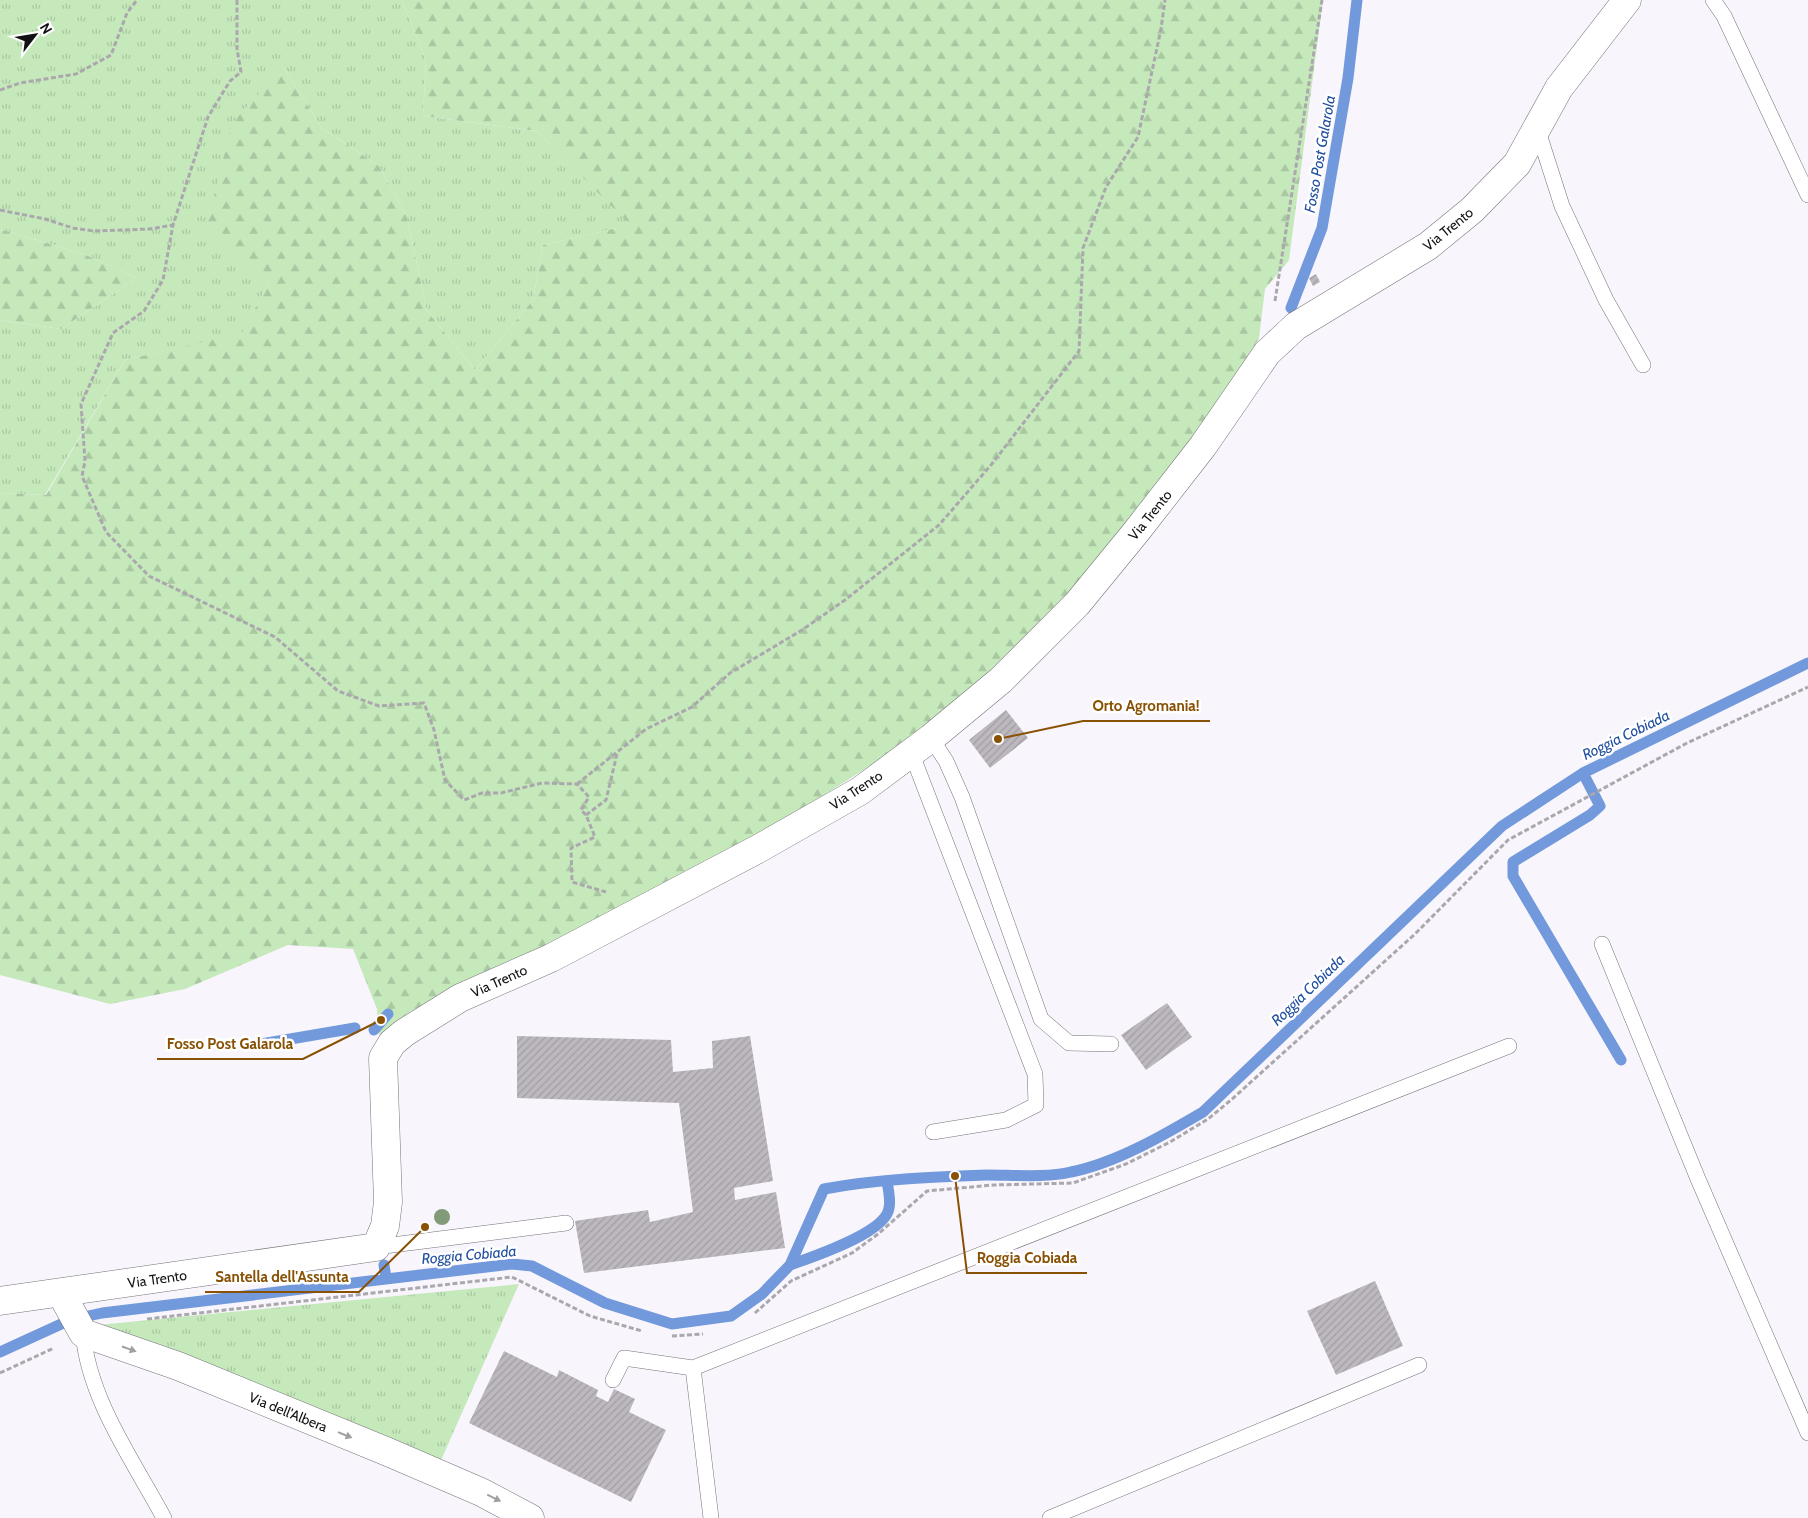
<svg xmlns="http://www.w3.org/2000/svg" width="1808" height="1518" font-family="Cabin,sans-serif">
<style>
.grass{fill:url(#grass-tufts)}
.forest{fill:url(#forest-firs)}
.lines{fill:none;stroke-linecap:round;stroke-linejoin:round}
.stream{stroke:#7199db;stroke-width:11}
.building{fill:url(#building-hatch)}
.service-casing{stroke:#767379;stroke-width:16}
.minor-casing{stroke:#767379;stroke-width:29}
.path{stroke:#aaa8ad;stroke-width:3;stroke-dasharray:5 2.5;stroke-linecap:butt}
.service{stroke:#fff;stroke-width:15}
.minor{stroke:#fff;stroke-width:28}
.tree{fill:#819a78}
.oneway{fill:#a0a0a1}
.labels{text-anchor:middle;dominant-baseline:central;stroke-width:5;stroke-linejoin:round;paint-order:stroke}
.street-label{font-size:14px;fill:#121113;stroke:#fff}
.water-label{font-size:15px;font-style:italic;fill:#204f9e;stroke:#fff}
.leader{fill:none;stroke:#885103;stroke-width:2}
.callout-dot{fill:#885103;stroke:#fff;stroke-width:2}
.callout-label{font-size:15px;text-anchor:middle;font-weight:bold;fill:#885103;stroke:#fff;stroke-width:5;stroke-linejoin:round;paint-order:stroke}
</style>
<defs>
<pattern id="grass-tufts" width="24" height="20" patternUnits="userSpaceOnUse" patternTransform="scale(1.25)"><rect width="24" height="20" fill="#c6e9bc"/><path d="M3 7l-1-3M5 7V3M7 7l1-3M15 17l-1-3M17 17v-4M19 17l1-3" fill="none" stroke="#a9c7a1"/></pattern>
<pattern id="forest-firs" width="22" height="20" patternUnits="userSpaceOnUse" patternTransform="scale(1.25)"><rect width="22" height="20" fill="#c6e9bc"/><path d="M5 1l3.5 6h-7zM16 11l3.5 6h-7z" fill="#a9c7a1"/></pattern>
<pattern id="building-hatch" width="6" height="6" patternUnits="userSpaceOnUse" patternTransform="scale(1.25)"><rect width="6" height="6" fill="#bcb8be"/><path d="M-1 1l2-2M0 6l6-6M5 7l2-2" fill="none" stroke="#a19da2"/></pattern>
</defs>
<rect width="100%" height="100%" fill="#f8f5fc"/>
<path class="grass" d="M0,0h402l24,61 -3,55 114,15 94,94 -88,20 -10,55 -58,70 -48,-59 -20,-94 -28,-51 -57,-38 -39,-61 -14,215 -27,52 -117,26 -80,135 -45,-2v-173l61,9 76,-51 -51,-23 -86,-26z
M519,1284l-81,183 -340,-142z"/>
<path class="forest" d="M402,0h921l-34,260 -24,29 -6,49 -24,43 -65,95 -98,120 -118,110 -70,51 -90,57 -165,93 -218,104 -31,28 -3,-30 -24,-60 -65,-4 -103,44 -75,15 -110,-29v-482l46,2 79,-135 117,-27 27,-51 -64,-49 27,-110 51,-56 39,61 57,38 28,51 20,94 48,59 58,-70 10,-55 87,-20 -93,-94 -114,-15 3,-55z
M0,229l86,26 51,23 -76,51 -61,-9z"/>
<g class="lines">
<path class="stream" d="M1291,308l31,-80 26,-150 9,-78
M1583,773l17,33 -10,9 -77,47v14l108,184
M374,1030l14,-16
M261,1044l94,-16
M384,1265l2,13
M790,1265c22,-8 96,-32 99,-57 2,-8 -1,-19 -2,-27
M0,1352l70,-32 32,-7 410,-49 20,2 73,37 67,21 59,-8 31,-22 28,-29 34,-76c54,-10 109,-12 163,-14 26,0 59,3 84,-3 45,-9 93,-37 132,-60l299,-286 81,-53 225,-110"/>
</g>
<path class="building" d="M1316,274l4,8 -7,4 -4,-8z
M1006,710l22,28 -38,30 -21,-28z
M1167,1003l25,34 -46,33 -25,-35z
M517,1036l154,4 2,32 40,-4 -1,-27 38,-5 23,145 -39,7 1,12 41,-8 9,56 -201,25 -9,-52 73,-11 2,12 43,-10 -14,-109 -162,-5z
M1375,1281l28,65 -67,29 -29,-64z
M504,1351l53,26 2,-7 39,20 -2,6 12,6 6,-13 21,10 -6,13 37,18 -35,72 -162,-79z"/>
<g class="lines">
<defs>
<path id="service" d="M1713,0l11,16 84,179
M1537,128l25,78 44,94 37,65
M931,738l15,23 16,36 79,222 28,24 42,1
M911,752l124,322 1,31 -30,15 -73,12
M1602,944l96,235 110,254
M376,1247l190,-24
M83,1333c6,67 50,127 81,185
M613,1380l11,-22 69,10
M711,1518l-18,-150 816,-322
M1050,1518l369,-153"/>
<path id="minor" d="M61,1293l22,40 95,33 210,86 93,40 49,26
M0,1301l376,-54 9,-21 3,-24 -5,-144 9,-15 12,-10 56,-35 91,-40 207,-109 102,-58 71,-53 70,-58 76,-76 59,-72 67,-86 64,-93 29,-27 132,-80 44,-36 45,-46 42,-76 68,-88"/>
</defs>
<use href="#service" class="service-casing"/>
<use href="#minor" class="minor-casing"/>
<path class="path" d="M237,0v49l4,23 -11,9 -22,36 -35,108 -10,55 -19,31 -31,22 -32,71 4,57 -3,15 24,56 43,44 126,61 63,54 41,15 45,-3 10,27 11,50 19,20 18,-7h19l41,-10 35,1 12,13 -8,13 5,5 9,22 -24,11 1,34 34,10
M0,90l20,-7 56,-9 35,-19 16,-42 10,-13
M0,210l45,9 28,9 21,3 56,-2 23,-4
M1275,301l47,-301
M577,784l69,-55 46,-22 38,-34 72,-43 43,-30 94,-75 52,-60 88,-114 4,-103 23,-61 32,-50 23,-108 4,-29
M586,815l20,-15 11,-46
M755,1313l36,-32 61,-28 26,-19 49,-43 66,-6 80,-2 53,-19 44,-22 38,-23 23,-19 184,-166 93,-94 179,-97 121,-56
M147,1319l365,-42 78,39 52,15
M672,1336l31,-2
M0,1373l54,-25"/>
<use href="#service" class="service"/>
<use href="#minor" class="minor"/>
</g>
<circle class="tree" cx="442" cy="1217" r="8"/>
<defs><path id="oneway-solid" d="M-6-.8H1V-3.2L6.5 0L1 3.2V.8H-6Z" transform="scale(1.25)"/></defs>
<g class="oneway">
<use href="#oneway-solid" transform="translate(129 1349) rotate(19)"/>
<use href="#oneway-solid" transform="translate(345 1435) rotate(22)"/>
<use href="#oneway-solid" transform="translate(494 1498) rotate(26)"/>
</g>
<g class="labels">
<g class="street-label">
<text transform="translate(1448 229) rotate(-39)">Via Trento</text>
<text transform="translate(1150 515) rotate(-51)">Via Trento</text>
<text transform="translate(856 790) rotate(-33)">Via Trento</text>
<text transform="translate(499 981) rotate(-24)">Via Trento</text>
<text transform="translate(157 1279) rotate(-8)">Via Trento</text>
<text transform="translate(288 1412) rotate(22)">Via dell'Albera</text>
</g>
<g class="water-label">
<text transform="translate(1320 154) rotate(-80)">Fosso Post Galarola</text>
<text transform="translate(1626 735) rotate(-26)">Roggia Cobiada</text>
<text transform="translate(1308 990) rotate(-44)">Roggia Cobiada</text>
<text transform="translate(469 1255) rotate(-5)">Roggia Cobiada</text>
</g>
</g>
<path class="leader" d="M998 739L1083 721H1210M381 1020L303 1059H157M955 1176L967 1273H1087M425 1227L359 1292H205"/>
<g class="callout-dot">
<circle cx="998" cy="739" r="5"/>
<circle cx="381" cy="1020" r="5"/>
<circle cx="955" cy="1176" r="5"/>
<circle cx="425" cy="1227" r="5"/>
</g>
<g class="callout-label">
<text x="1146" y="711">Orto Agromania!</text>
<text x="230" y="1049">Fosso Post Galarola</text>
<text x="1027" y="1263">Roggia Cobiada</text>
<text x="282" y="1282">Santella dell'Assunta</text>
</g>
<g transform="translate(35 35) rotate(59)" stroke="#ffffff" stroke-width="4" paint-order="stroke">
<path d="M0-4L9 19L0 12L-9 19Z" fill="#121113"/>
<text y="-8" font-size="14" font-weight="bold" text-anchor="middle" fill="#121113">N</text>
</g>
</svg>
